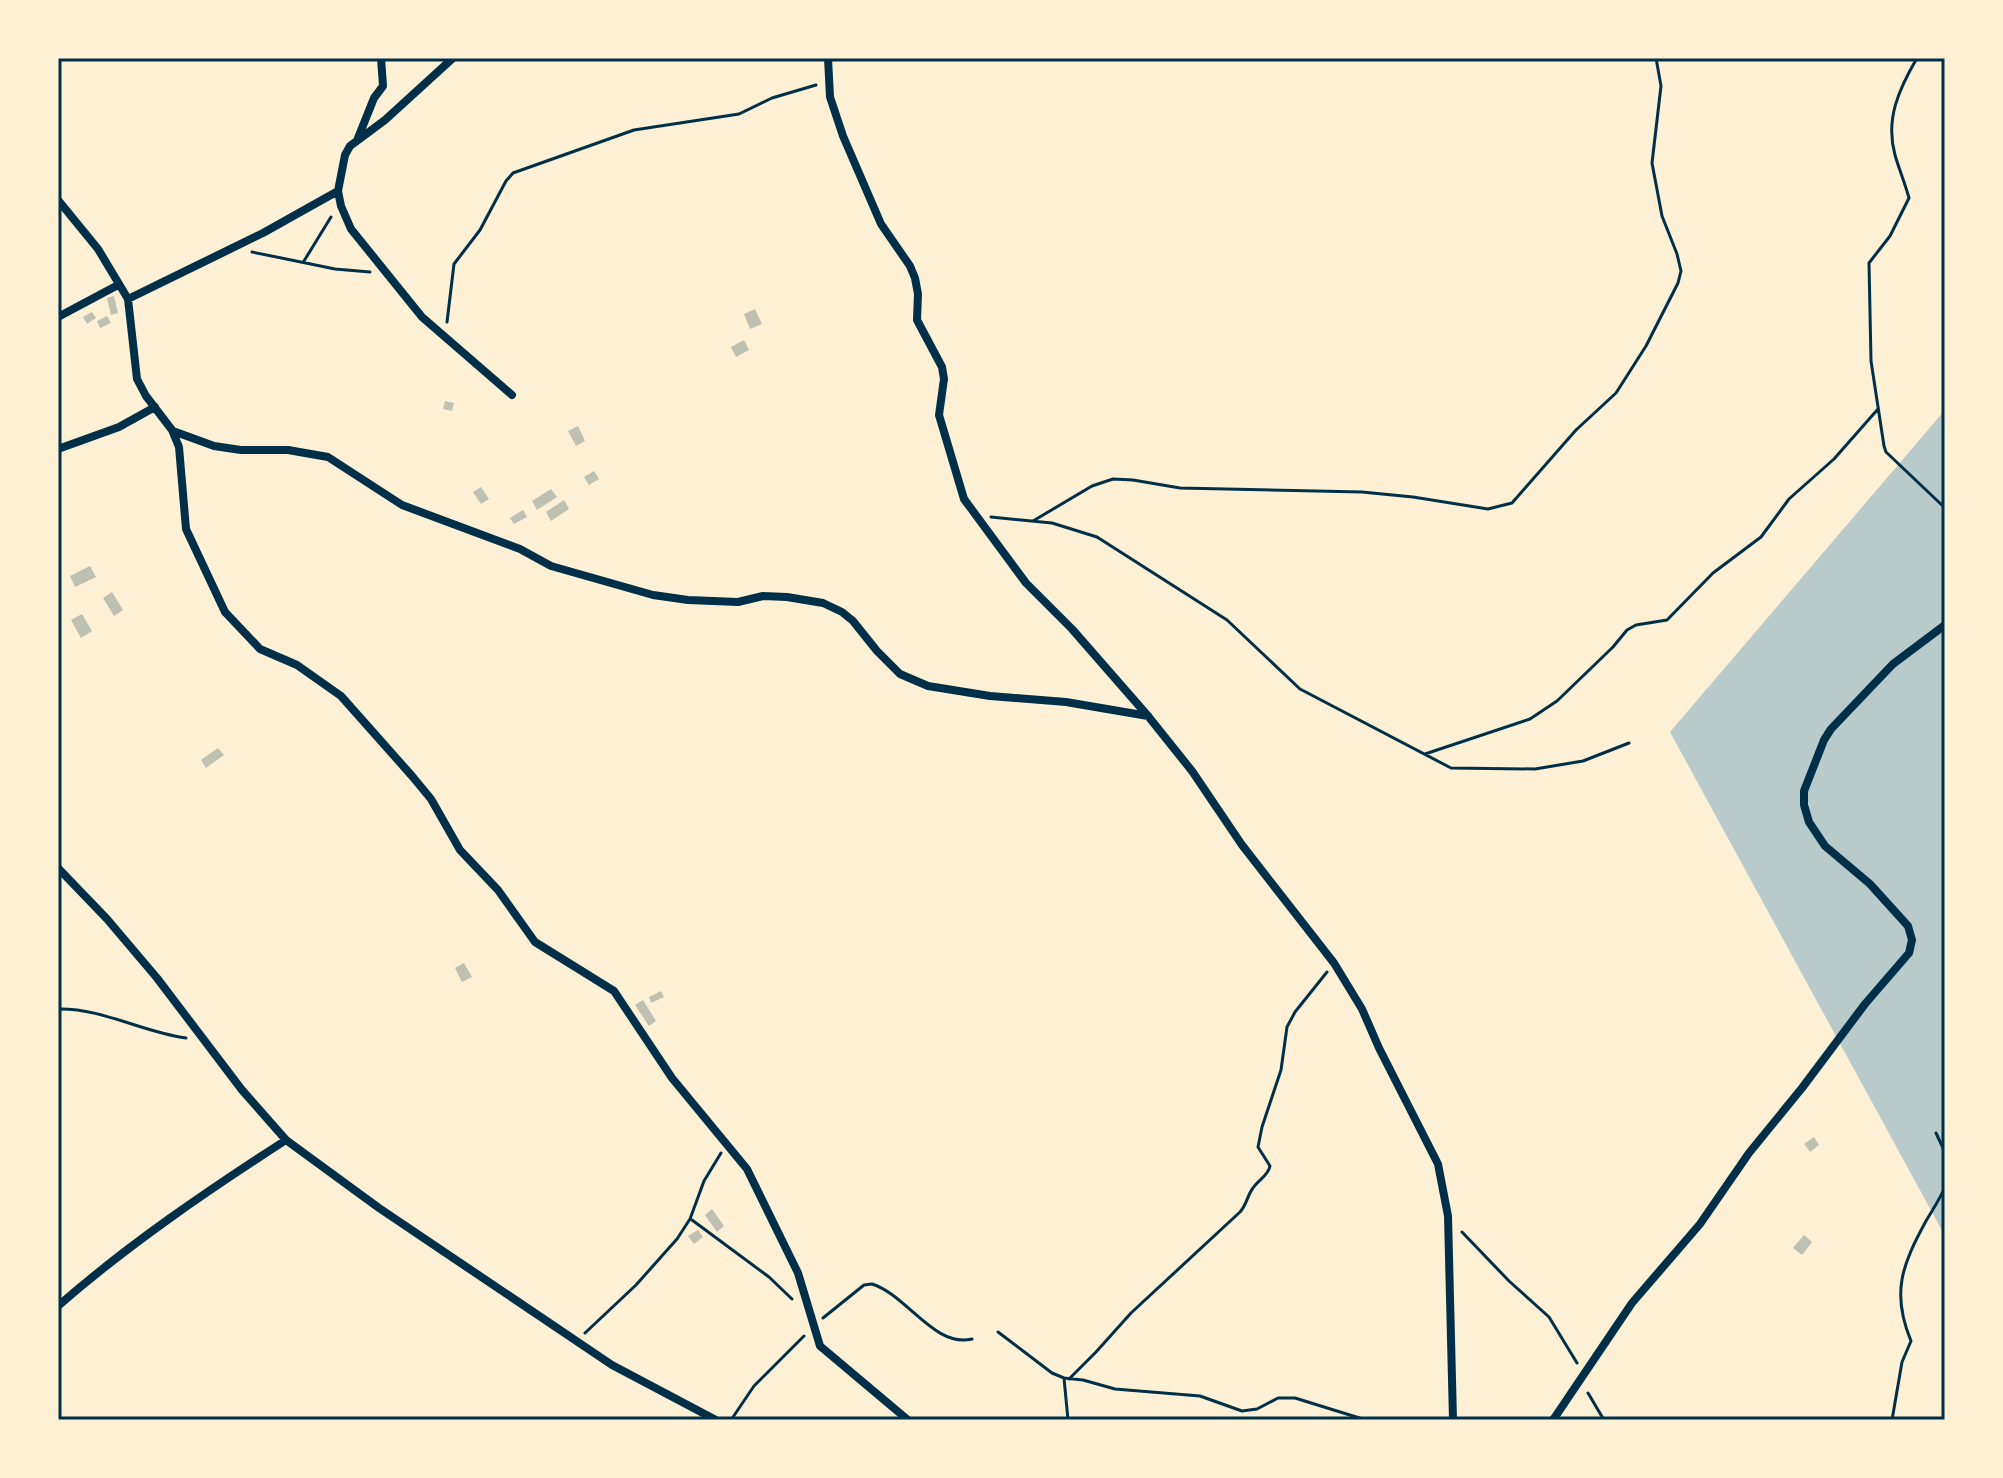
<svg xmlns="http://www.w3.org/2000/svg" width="2003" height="1478" font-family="'Exo 2',sans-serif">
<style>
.green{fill:#b9caca}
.building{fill:#bec0b2}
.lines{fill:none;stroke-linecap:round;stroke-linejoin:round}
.path{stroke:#003049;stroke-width:3}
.minor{stroke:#003049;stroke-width:8}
.neatline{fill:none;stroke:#003049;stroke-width:3}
</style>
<rect width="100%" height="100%" fill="#fdf0d5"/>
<path class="green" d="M1945,410v826l-275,-504z"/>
<path class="building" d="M114,296l4,17 -7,2 -4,-17z
M755,309l7,15 -12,5 -6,-15z
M92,312l4,6 -9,6 -4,-7z
M107,316l4,7 -11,5 -3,-7z
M744,340l5,10 -13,7 -5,-10z
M445,401l9,2 -2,8 -9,-2z
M578,426l7,15 -9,5 -8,-15z
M594,471l5,8 -10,6 -5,-8z
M481,487l8,12 -8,5 -8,-12z
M551,489l6,8 -20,13 -5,-9z
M564,500l5,9 -18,12 -5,-9z
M523,510l4,7 -13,7 -4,-6z
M90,566l6,11 -21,10 -5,-11z
M112,592l11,18 -9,6 -11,-18z
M82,614l10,17 -11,7 -10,-18z
M218,748l6,7 -18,13 -5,-8z
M464,963l8,14 -10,5 -7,-14z
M661,991l3,6 -13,6 -2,-6z
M643,1000l13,21 -7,5 -14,-21z
M1814,1137l5,8 -9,7 -6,-8z
M712,1209l12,17 -7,6 -12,-17z
M698,1230l5,7 -9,7 -6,-8z
M1804,1235l8,7 -10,13 -9,-7z"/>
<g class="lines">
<path class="path" d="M1917,58c-18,31 -32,61 -22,97 4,14 10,28 14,43l-19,38 -21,27 2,98 13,85 2,6 59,56
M252,252l83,17 35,3
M304,261l27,-44
M447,322l7,-58 26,-34 26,-49 7,-8 121,-43 105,-16 33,-16 44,-13
M991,517l61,6 45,14 130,83 73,69 151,79 84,1 48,-8 46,-18
M1033,521l59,-35 21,-7 20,1 47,8 182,4 51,5 75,12 24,-6 64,-73 40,-37 30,-47 32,-63 3,-12 -4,-17 -15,-38 -10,-53 9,-77 -5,-28
M1425,754l105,-35 27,-18 56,-54 14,-17 9,-5 31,-5 46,-47 48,-36 28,-38 45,-40 44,-50
M58,1009c44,-1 84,23 128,29
M1936,1133l8,17 1,11
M692,1220l77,57 23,22
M1462,1232l47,49 40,36 28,46
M823,1318l41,-33 8,-1c35,11 62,64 100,55
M998,1332l54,41 12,5 19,2 32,9 85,7 42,15 15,-2 21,-11h17l71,22
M585,1333l51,-48 41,-46 13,-20 14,-38 17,-28
M1064,1378l4,42
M1069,1379l27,-27 35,-39 109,-101c7,-8 7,-16 13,-24 6,-9 15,-12 17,-22l-12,-19 4,-20 19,-57 6,-43 8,-15 32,-40
M1588,1393l16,27
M731,1420l23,-34 50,-50
M1892,1420l10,-58 9,-21c-20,-48 -9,-76 15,-120 7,-12 14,-22 19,-34"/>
<path class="minor" d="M828,58l2,39 13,39 38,88 29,42 5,12 3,16 -1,26 25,47 2,12 -5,36 25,84 62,84 46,46 76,87 44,55 50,74 92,118 28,46 17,39 59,116 10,52 5,204
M358,138l16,-40 9,-12 -2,-28
M338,191l3,15 10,23 71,88 90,78
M58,200l40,49 30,50 9,80 9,17 26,34 7,17 7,82 39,83 35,37 37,16 44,31 71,80 19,23 29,51 38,40 37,52 79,49 58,87 75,91 51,104 22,73 88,74
M128,299l135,-66 75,-42 7,-36 5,-9 35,-26 68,-62
M58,317l60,-32
M173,431l41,15 27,4h47l40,7 74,48 118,44 31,17 102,29 35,5 50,2 25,-6 24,1 36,6 19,9 11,9 24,30 23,23 28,12 62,10 76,6 82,14
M58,449l61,-22 36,-20
M58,868l49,51 50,59 85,112 44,50 93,68 233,157 104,55
M58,1306c71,-62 149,-115 228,-166
M1553,1420l79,-117 68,-79 49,-71 53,-65 63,-84 44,-51 3,-13 -4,-14 -38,-42 -45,-38 -16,-24 -5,-17v-14l20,-51 7,-11 62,-65 52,-39"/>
</g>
<rect width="2003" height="1478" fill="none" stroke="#fdf0d5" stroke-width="120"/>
<rect x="60" y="60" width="1883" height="1358" class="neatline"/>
</svg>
